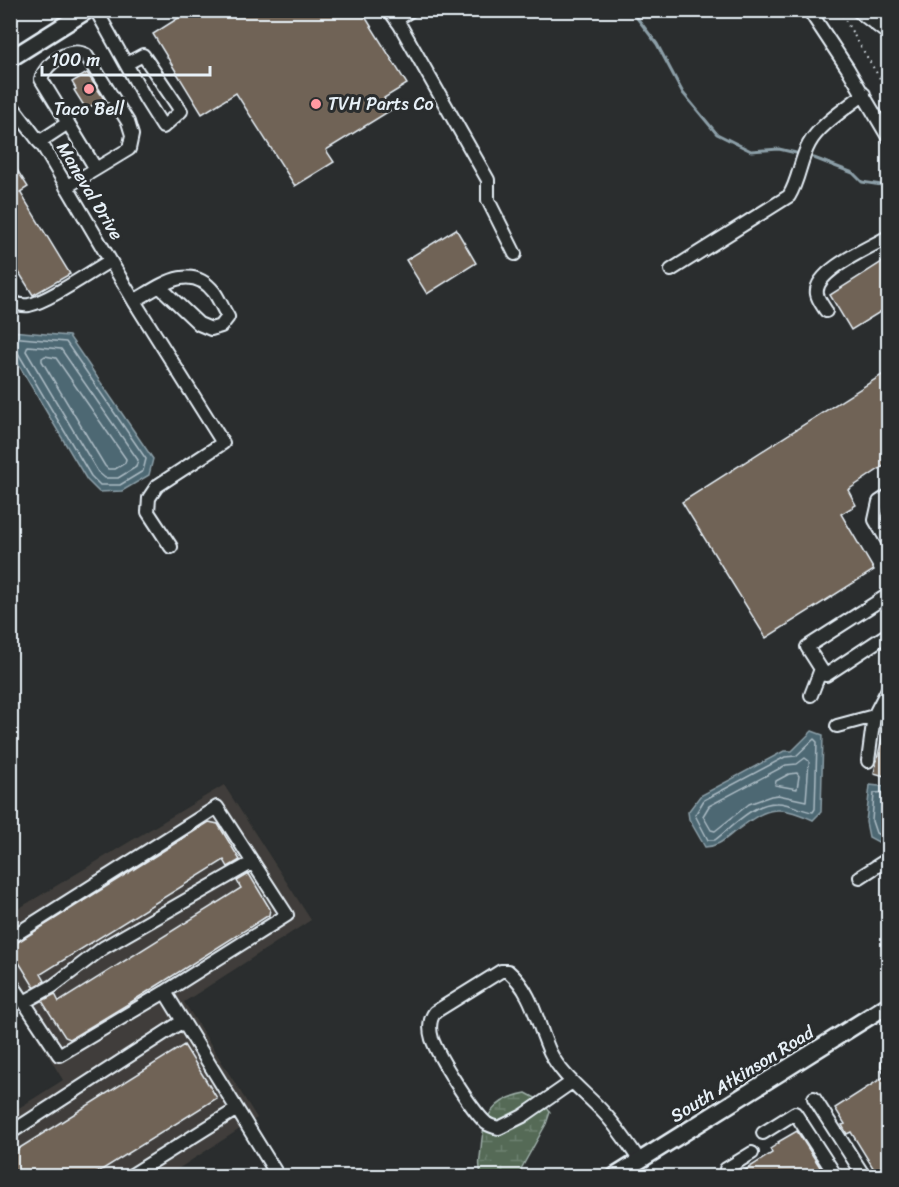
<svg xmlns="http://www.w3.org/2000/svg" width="899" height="1187" font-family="Sriracha,sans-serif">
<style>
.built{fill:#3f3d3a}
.wetland{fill:url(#wetland-marsh);stroke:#9eaea8;stroke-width:1.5}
.water{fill:#4e6873;stroke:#8c9fa8;stroke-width:1.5}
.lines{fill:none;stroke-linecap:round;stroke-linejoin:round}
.shore{stroke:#aabac3;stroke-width:1.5}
.stream{stroke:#8c9fa8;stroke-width:3}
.building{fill:#706356;stroke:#e8f1f8;stroke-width:1.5}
.minor-casing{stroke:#e8f1f8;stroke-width:16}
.major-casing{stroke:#e8f1f8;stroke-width:20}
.path{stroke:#e8f1f8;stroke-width:2;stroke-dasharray:1.5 4.5;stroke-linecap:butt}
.minor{stroke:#2a2d2e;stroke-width:12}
.major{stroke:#2a2d2e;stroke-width:15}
.poi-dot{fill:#ff9aa2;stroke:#2a2d2e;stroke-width:2}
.labels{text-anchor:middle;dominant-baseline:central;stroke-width:6;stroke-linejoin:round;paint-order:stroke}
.poi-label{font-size:18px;fill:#e8f1f8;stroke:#2a2d2e;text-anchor:start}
.street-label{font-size:18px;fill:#e8f1f8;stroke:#2a2d2e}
</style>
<defs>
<pattern id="wetland-marsh" width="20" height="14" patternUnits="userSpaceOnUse" patternTransform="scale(1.5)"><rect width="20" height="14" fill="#546a57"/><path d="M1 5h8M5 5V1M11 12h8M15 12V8" fill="none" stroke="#6d8070"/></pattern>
</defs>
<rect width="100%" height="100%" fill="#2a2d2e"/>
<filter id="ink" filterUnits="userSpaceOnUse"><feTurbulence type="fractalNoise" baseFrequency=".0167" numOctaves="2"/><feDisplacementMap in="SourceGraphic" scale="12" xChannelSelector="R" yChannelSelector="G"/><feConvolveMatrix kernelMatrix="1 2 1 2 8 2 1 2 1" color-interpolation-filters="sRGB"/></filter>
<g filter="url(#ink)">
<path class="built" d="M224,785l87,135 -127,82 73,116 -90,58h-156v-63l52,-33 -52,-85v-82z"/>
<path class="wetland" d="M526,1093l17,9 7,10 -4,12 -25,45 -2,7h-37c-4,-8 -2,-18 -1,-27 2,-33 12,-50 45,-56z"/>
<path class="water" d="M11,331l58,5 84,123 -4,16 -27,16 -23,1 -12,-12 -76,-128z
M812,731l11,4 -2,77 -8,8c-39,-17 -47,-12 -80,13 -10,8 -15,13 -28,14l-16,-28 -1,-7 12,-16 84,-45h8z
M870,785l18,2v52l-8,4 -11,-6 -3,-15z"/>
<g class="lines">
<path class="shore" d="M10,337l56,5 80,117 -3,12 -23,14h-20l-9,-9 -73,-123 -8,-3
M28,346l33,3 77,111 -2,7 -18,11h-13l-7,-6 -72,-121z
M45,356l11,2 70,101 -1,4 -10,6h-7l-3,-3 -63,-105v-3z
M814,739l3,3 -2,67 -2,3c-12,-1 -24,-10 -37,-9 -23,0 -44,24 -61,37h-7l-13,-25 9,-15 81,-43 11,-1z
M805,758l4,3 -3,40 -28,-6 -7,1 -22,8 -34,27 -4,-1 -8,-14 6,-10 77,-41 11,-1z
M797,773l2,3 -2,13 -22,-4 1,-4 13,-7z
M888,792l-14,1 -2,28 4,12 5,3 7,-2"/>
<path class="stream" d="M631,10l26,34 26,49 34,41 34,17 28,-2 17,4
M814,158l39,15 9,9 26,4"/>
</g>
<path class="building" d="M191,10h170l46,74 -23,14 7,12 -65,40 8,12 -39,24 -59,-93 -34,21 -49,-80z
M87,73l19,29 -6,4 -2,-4 -12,7 -12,-19 2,-1 -4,-7z
M10,159l18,28 -8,5 50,82 -37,21 -23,-37z
M456,229l20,34 -49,31 -21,-34z
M888,258v49l-37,23 -21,-35z
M888,371v92l-40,27 8,15 -15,9 33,56 -108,68 -84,-136z
M885,725l3,1v51l-14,-4z
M209,822l9,2 22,36 -12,7 -4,-7 -183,114 4,7 -11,6 -22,-36 1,-6z
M249,874l21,35 -1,6 -141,89 -58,35 -5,-2 -23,-36 13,-7 4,8 182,-114 -4,-7z
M184,1045l33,53 -125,78h-82v-22z
M885,1076l3,5v81l-13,9 -24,-39 -4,2 -5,-9 3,-1 -10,-16z
M797,1131l23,36 -2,9h-79v-2l33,-21 -2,-4 9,-6 -1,-1z"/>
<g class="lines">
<defs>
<path id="minor" d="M96,10l50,90 17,27 18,-16 -38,-56 -17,9
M389,10l11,15 88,155v20l27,54
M809,10l39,59 40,68
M857,10l31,24
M879,10l3,6 -3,11
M396,20l15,-10
M10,103l34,45 90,153 89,142 -66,43 -8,12 -1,14 23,35
M39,142l29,-19 -27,-44c5,-16 29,-33 45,-24l42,67 4,13 -3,14 -33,20
M66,187l30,-18 -28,-46
M671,270l118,-74c10,-16 11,-36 20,-52 10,-19 39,-37 55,-50
M10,301c6,3 13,5 19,4 20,-4 61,-33 81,-44
M134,301c25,-14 56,-40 80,-9 5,7 9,17 14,25l-7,9 -10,3 -12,-5 -39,-37
M826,311c-3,-5 -8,-11 -9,-17 -4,-23 54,-47 71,-57
M888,496l-9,6 -4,18 13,22
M821,669l-14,-22 81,-52
M811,695l10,-26 5,6 62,-41
M837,726l37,-10 14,-27
M868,761l6,-45
M860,877l28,-18
M10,938l207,-131 70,108 -122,77 113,184
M10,981l49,74 106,-63
M24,1002l29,-16 50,-38 150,-86
M888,1065v1
M572,1082l-49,34 -24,12c-5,-1 -9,-2 -13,-5 -15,-14 -47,-65 -54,-84 -3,-10 -3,-19 3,-27l58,-36 8,-5h7c25,21 29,53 42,81 12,25 36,41 54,61 14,15 25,32 36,48
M814,1098l50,78
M10,1133l173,-112
M763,1133l32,-20 41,63
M130,1176l107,-67
M731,1176l-5,-7 26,-16"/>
<path id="major" d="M10,59l78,-49
M615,1176l273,-171"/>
</defs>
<use href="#minor" class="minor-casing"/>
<use href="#major" class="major-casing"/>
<path class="path" d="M839,10l49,82"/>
<use href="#minor" class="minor"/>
<use href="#major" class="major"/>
</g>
</g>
<g class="poi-dot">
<circle cx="89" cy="89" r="6"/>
<circle cx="316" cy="104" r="6"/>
</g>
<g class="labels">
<g class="poi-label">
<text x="328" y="104">TVH Parts Co</text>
<text x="89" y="109" text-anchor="middle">Taco Bell</text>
</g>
<g class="street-label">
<text transform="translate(90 191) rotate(59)">Maneval Drive</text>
<text transform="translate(742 1074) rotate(-32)">South Atkinson Road</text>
</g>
</g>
<rect width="899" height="1187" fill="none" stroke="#2a2d2e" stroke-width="36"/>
<rect x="18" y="18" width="863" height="1151" fill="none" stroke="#e8f1f8" stroke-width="2" filter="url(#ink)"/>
<path d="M42 66v9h168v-9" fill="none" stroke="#e8f1f8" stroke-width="3"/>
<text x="51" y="66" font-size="18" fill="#e8f1f8" stroke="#2a2d2e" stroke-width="4.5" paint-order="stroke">100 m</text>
</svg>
